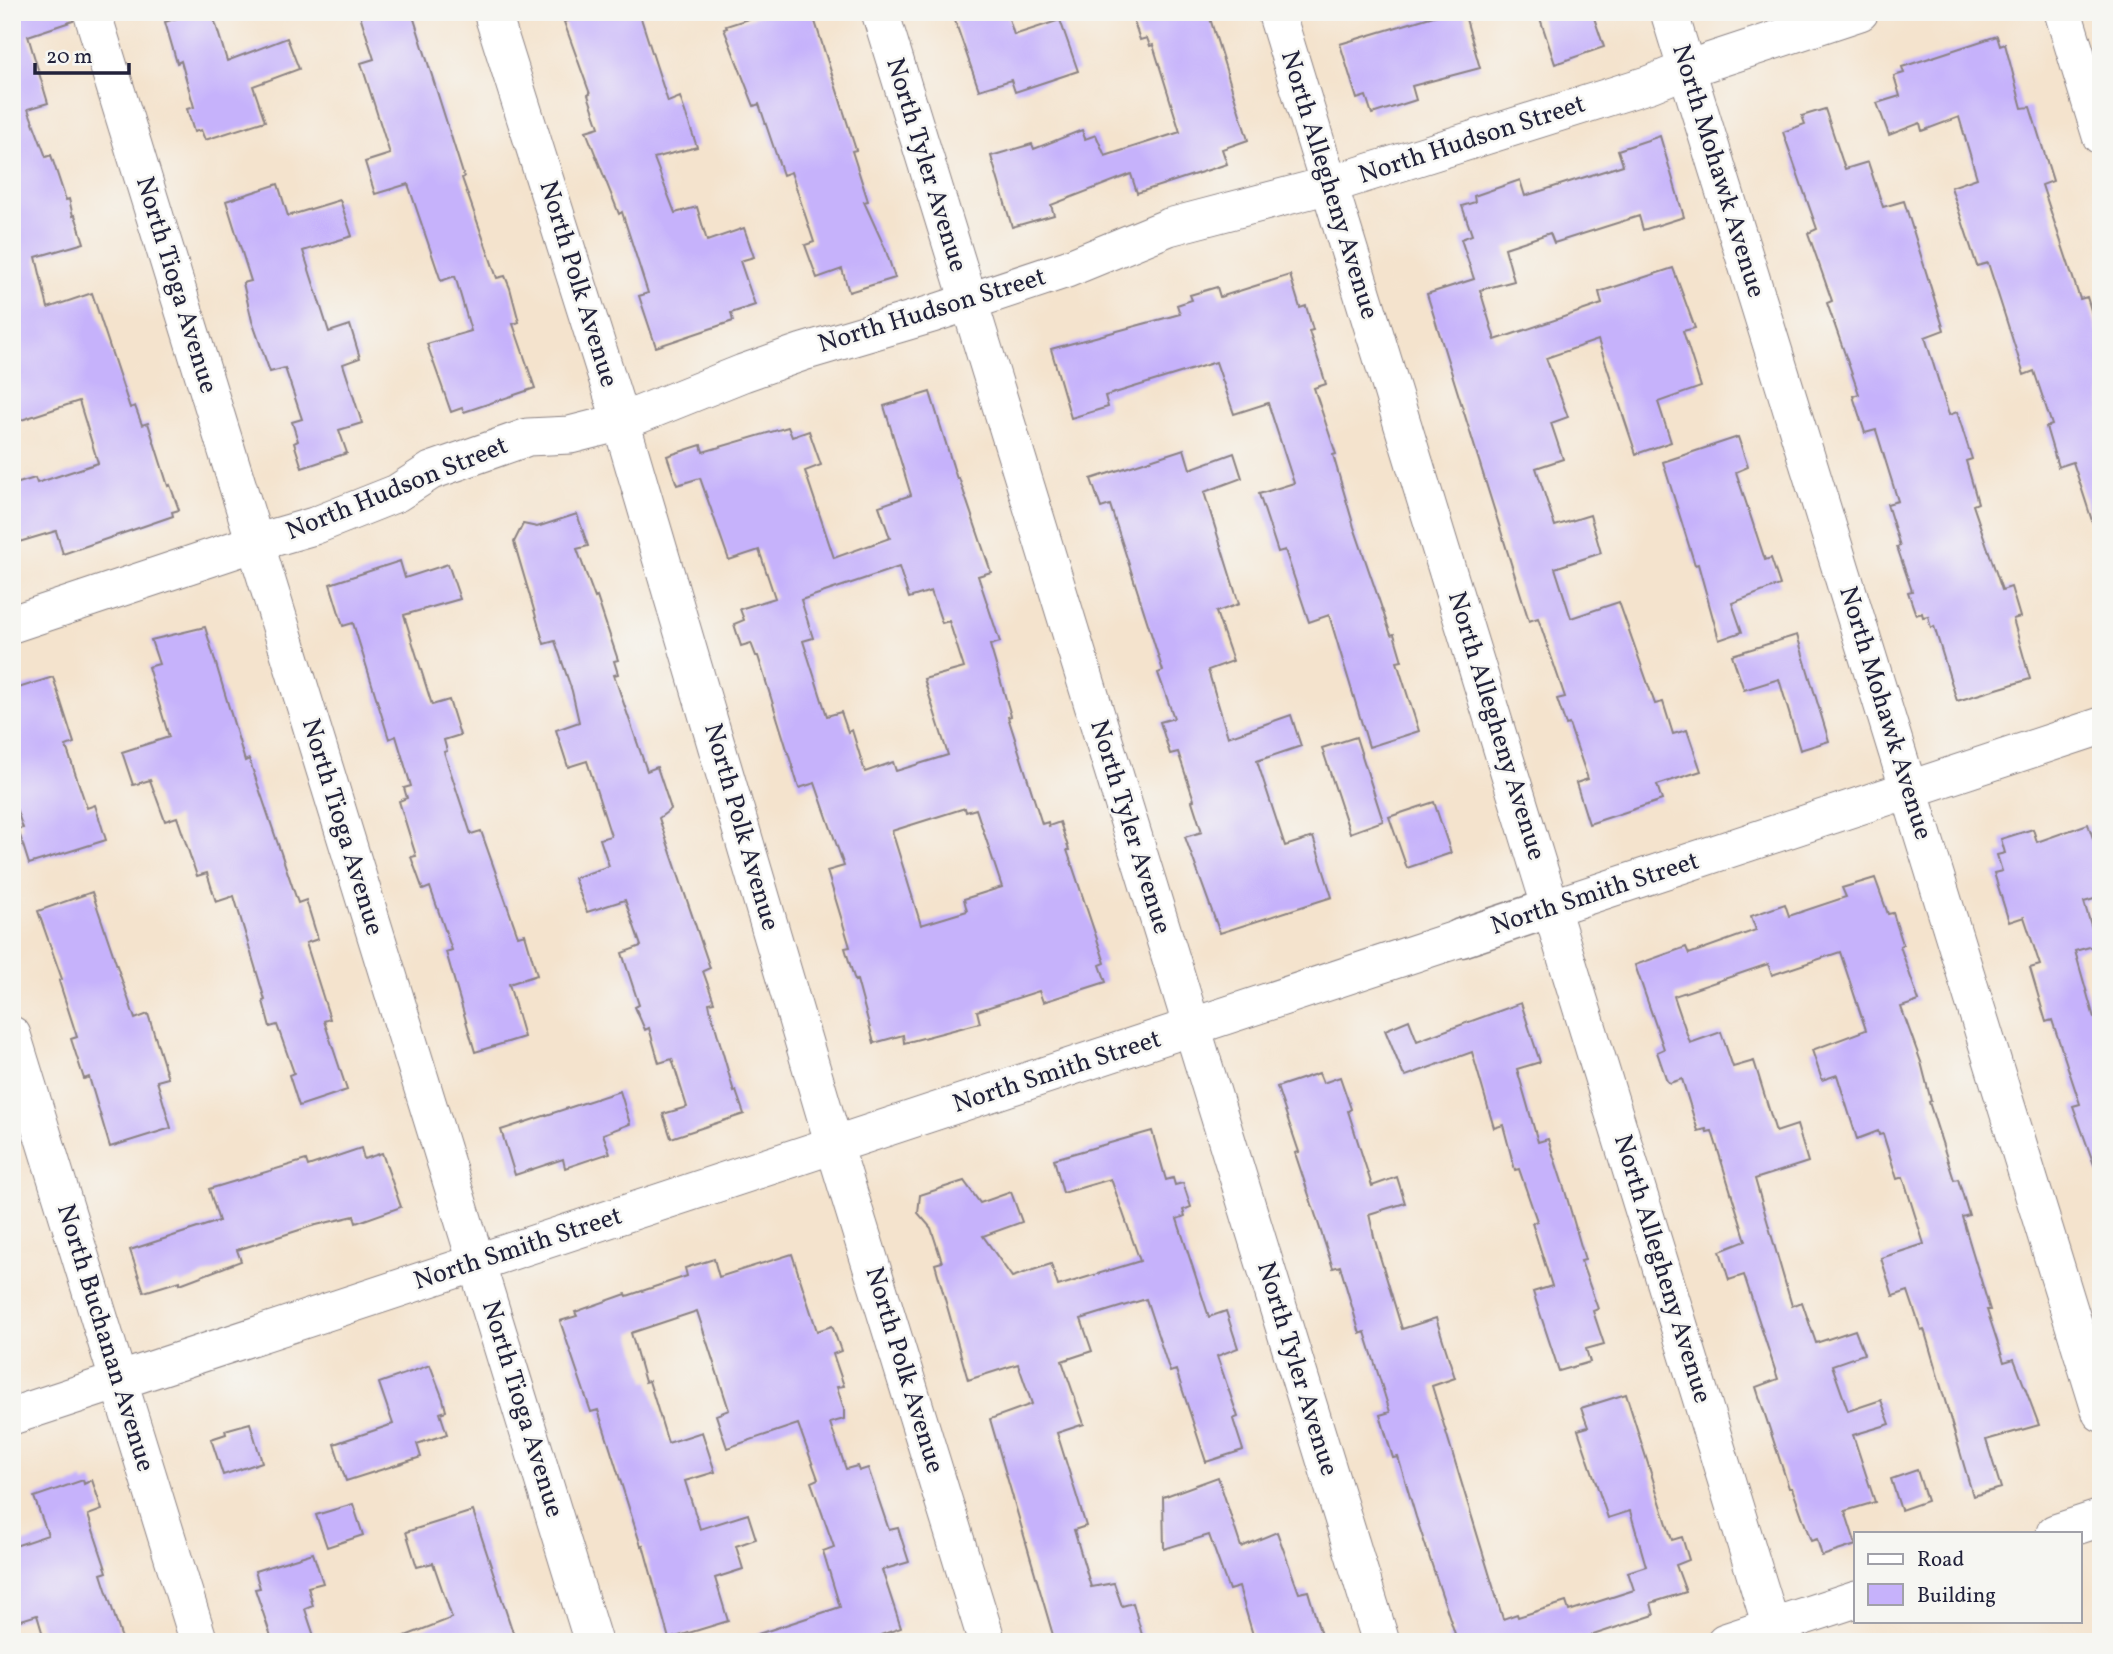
<svg xmlns="http://www.w3.org/2000/svg" width="2113" height="1654" font-family="Vollkorn,serif">
<style>
.building{fill:#c6b2fb;fill-rule:evenodd}
.lines{fill:none;stroke-linecap:round;stroke-linejoin:round}
.minor-casing{stroke:#8b8284;stroke-width:39}
.tertiary-casing{stroke:#8b8284;stroke-width:41}
.minor{stroke:#fff;stroke-width:37}
.tertiary{stroke:#fff;stroke-width:38}
.labels{text-anchor:middle;dominant-baseline:central;stroke-width:5;stroke-linejoin:round;paint-order:stroke}
.street-label{font-size:26px;fill:#22223b;stroke:#f6f6f2}
</style>
<rect width="100%" height="100%" fill="#f6f6f2"/>
<filter id="ink" filterUnits="userSpaceOnUse"><feTurbulence type="fractalNoise" baseFrequency=".0143" numOctaves="2"/><feDisplacementMap in="SourceGraphic" scale="14" xChannelSelector="R" yChannelSelector="G"/><feConvolveMatrix kernelMatrix="1 2 1 2 8 2 1 2 1" color-interpolation-filters="sRGB"/></filter>
<filter id="wash" filterUnits="userSpaceOnUse"><feTurbulence type="fractalNoise" baseFrequency=".00686" numOctaves="4" result="noise"/><feDisplacementMap in="SourceGraphic" scale="28" xChannelSelector="R" yChannelSelector="G"/><feGaussianBlur stdDeviation="1.57" result="paint"/><feColorMatrix in="noise" values="0 0 0 0 0 0 0 0 0 0 0 0 0 0 0 0 0 1.4 0 .05"/><feComposite in="paint" operator="in"/></filter>
<g filter="url(#wash)">
<rect width="100%" height="100%" fill="#f4e3cd"/>
<g id="blocks">
<path class="building" d="M12,12h60l1,9 -45,15 20,67 -20,6 18,48 5,-2 15,45 3,-1 4,17 2,-1 9,28 -48,14 12,51 44,-15 38,115 5,-2 7,19 6,-2 20,63 2,-1 9,25 -7,2 1,4 -110,38 -7,-23 -37,11 -7,-21v-8l6,-2 -6,-26 23,-7 2,5 61,-20 -19,-62 -67,22z
M195,12h17l15,49 60,-23 12,31 -46,17 12,35 -60,19 -4,-10 -7,2 -7,-23 7,-2 -13,-46 -4,2 -12,-41z
M359,12h51l4,7 50,158 -2,1 35,100 8,-2 5,12 9,34 -6,2 22,64 -71,24 -2,-4 -11,4 -24,-68 44,-13 -16,-55 -14,5 -33,-97 -33,10 -10,-32 25,-8 -29,-91 13,-4z
M596,12h43l29,90 12,-5 17,50 -43,11 21,55 22,-6 10,34 37,-13 10,29 -14,4 15,44 -24,8 2,8 -77,26 -17,-51 9,-3 -26,-81 -3,2 -33,-83 13,-4 -11,-32 2,-1 -26,-72z
M770,12h42l44,138 -4,1 16,50 -4,1 21,46 10,30 -46,14 -7,-23 -25,9 -12,-33 9,-3 -23,-70 -8,3 -24,-71 -5,2 -30,-77 3,-1 -1,-2z
M952,12h55l7,23 46,-15 18,51 -63,21 -4,-12 -32,10z
M1131,12h77l40,128 -26,9 5,15 -90,29 -6,-19 -80,31 3,10 -42,12 -21,-71 41,-12 2,5 48,-19 3,9 11,-4 9,21 75,-24 -27,-87 -3,1 -3,-8 -7,2z
M1447,12h17l16,56 -68,18 4,14 -44,14 -6,-18 -9,3 -17,-55z
M1538,12h54l12,35 -49,17z
M1997,36l3,10 5,-2 17,64 8,-1 23,74 -11,4 38,114 7,-2 14,46v186l-6,1 -22,-68 -15,5 -12,-40 6,-2 -18,-54 -10,4 -36,-112 -11,3 -26,-79 26,-9 -18,-61 -37,14 -2,-8 -31,12 -12,-32 23,-7 -6,-20 10,-3 -2,-6z
M1825,109l20,60 23,-7 15,45 21,-6 40,129 -19,7 24,78 8,-3 15,47 -6,2 12,42 -5,2 29,85 9,-3 9,30 -7,2 17,60 -73,22 -23,-75 -3,2 -3,-12 -5,1 -1,-4 -6,2 -8,-23 4,-1 -15,-44 3,-1 -13,-42 11,-3 -22,-71 -11,3 -12,-37 6,-2 -32,-91 5,-2 -24,-68 9,-4 -34,-97 22,-8 -3,-8z
M1660,136l24,81 -41,13 -4,-14 -85,27 -4,-10 -45,15 9,33 -34,9 15,50 107,-36 -3,-12 74,-24 22,60 -12,3 18,56 -43,15 13,40 -35,12 -38,-114 -52,18 22,59 -17,6 12,36 -27,9 19,58 35,-11 11,38 -46,15 16,50 48,-16 36,102 8,-2 10,32 14,-4 14,41 -44,14 5,15 -73,24 -13,-41 12,-4 -19,-55 -3,1 -9,-26 8,-2 -27,-79 -9,3 -102,-327 47,-15 -13,-40 11,-4 -10,-29 13,-4 -1,-6 46,-16 5,16 98,-31 -5,-15z
M278,184l10,32 52,-16 12,36 -49,15 26,81 21,-7 10,33 -17,6 19,59 -23,7 8,23 -45,15 -8,-25 4,-2 -6,-19 10,-3 -17,-51 -15,4 -18,-51 -9,-38 8,-2 -25,-80z
M1290,275l10,33 6,-2 7,24 -4,1 17,53 -12,4 22,66 -3,1 21,72 37,108 3,-1 8,27 -5,1 22,69 -50,16 -40,-132 -20,7 -24,-72 -7,2 -19,-58 35,-11 -26,-80 -34,11 -18,-52 -111,34 3,11 -37,11 -20,-69 129,-35 -3,-9 15,-5 -2,-5 27,-8 3,10z
M930,392l27,87 2,-1 32,94 -13,4 22,66 -10,3 21,71 -3,1 34,107 6,-2 1,4 11,-4 9,28h-2l38,113 -5,2 6,17 -63,20 -4,-11 -62,20 3,12 -76,20 -1,-8 -29,8 -17,-63 -2,1 -10,-33 5,-1 -23,-76 17,-5 -29,-83 -16,5 -41,-132h-2l-5,-13 -10,3 -7,-22 10,-4 -4,-11 35,-11 -16,-48 -30,10 -29,-82 -23,7 -10,-29 34,-11 2,7 85,-25 4,10 17,-6 12,34 -16,6 29,87 56,-20 -11,-32 32,-11 -27,-89zM899,567l10,31 22,-7 11,32 7,-2 15,47 -40,11 24,76 -52,16 -3,-9 -28,10 -13,-42 -4,2 -7,-20 -14,4 -24,-75 10,-3 -12,-38zM965,808l1,4 10,-3 26,78 -38,12 3,12 -46,14 -29,-94z
M1738,437l10,30 -12,5 29,88 6,-2 9,27 -48,18 10,29 -23,8 -21,-76 -3,1 -32,-103z
M1184,449l6,20 44,-16 8,25 -38,14 35,112 -23,8 17,49 -25,9 20,67 63,-22 10,31 -44,15 28,85 28,-9 19,60 -112,36 -35,-96 17,-5 -10,-31 2,-1 -16,-48 -8,2 -10,-32 14,-4 -16,-45 5,-2 -53,-166 -9,3 -10,-29z
M577,514l11,32 -11,3 18,49 2,-1 21,63 -4,1 4,13 -4,1 33,96 10,-4 14,42 -12,9 51,150 -7,3 11,31 -5,1 1,5 24,84 2,-1 8,23 -73,24 -8,-24 24,-7 -15,-48 -13,4 -10,-35 -4,2 -10,-23 4,-2 -17,-52 19,-7 -16,-46 -38,12 -13,-34 35,-12 -9,-27 11,-3 -24,-75 -19,6 -12,-37 23,-8 -7,-31 -17,-50 -11,3 -30,-102 9,-18 14,3z
M400,561l5,17 43,-14 12,35 -56,16 28,90 17,-5 11,35 -16,5 3,11 -3,1 27,82 10,-3 37,105 7,-2 12,41 -28,9 15,53 -49,15 -29,-100 6,-2 -22,-63 -7,3 -12,-33 5,-1 -17,-55 8,-3 -3,-10 7,-2 -15,-50 -7,3 -36,-116 -10,3 -13,-42z
M205,627l40,134 4,-2 49,144 8,-3 12,39 -12,4 24,76 -6,2 23,69 -48,16 -10,-31 5,-2 -17,-48 -7,2 -7,-26 2,-1 -31,-104 -18,6 -9,-29 -10,3 -20,-59 -12,4 -15,-41 -17,5 -11,-33 47,-15 -21,-70 11,-3 -8,-24z
M1797,635l32,106 -29,9 -21,-71 -35,11 -12,-35z
M53,677l21,66 -8,3 21,62 8,-3 11,35 -77,24 -11,-35 5,-1 -11,-31v-107z
M1356,737l27,84 -33,12 -28,-85z
M1434,802l17,51 -44,15 -18,-51z
M2088,824l13,37v36l-17,5 13,43 -22,6 19,67 7,-3v158h-4l-24,-67 7,-2 -28,-84 -6,2 -16,-54 10,-3 -16,-48 -15,5 -15,-49 8,-2 -5,-16 8,-2 -4,-14 32,-10 4,13z
M1875,878l13,36 5,-1 10,31 -3,2 19,55 -18,6 20,55 10,39 -2,1 25,78 4,-1 11,36 -7,2 28,93h-3l17,52 10,-3 25,66 -53,15 15,48 -28,8 -49,-167 -3,1 -13,-39 -15,5 -12,-38 43,-14 -21,-67 -6,2 -14,-45 -4,1 -1,-4 -21,8 -20,-64 -15,5 -10,-30 54,-20 -26,-78 -68,23 -4,-11 -94,32 16,47 31,-11 12,35 21,-6 22,71 21,-7 11,37 -53,17 37,127 10,-4 14,41 39,-13 9,24 -32,11 16,46 33,-11 9,24 -37,11 22,67 -30,9 11,34 -34,11 -5,-17 -6,2 -19,-53h-3l-33,-101 22,-8 -34,-104 -15,5 -9,-29 26,-10 -34,-110 -5,1 -1,-3 -8,2 -16,-52 -12,4 -3,-2 -10,-29 7,-3 -29,-84 51,-18 3,7 67,-24 -5,-14 34,-12 4,12 57,-19 -4,-9z
M92,892l43,127 13,-5 20,64 -11,3 14,47 -61,19 -21,-70 -5,2 -13,-40 6,-2 -18,-56 3,-2 -24,-68z
M1521,1003l19,59 -23,7 21,73 10,-3 17,52 20,69 -4,1 17,48 -5,2 11,33 -18,5 4,13 -31,9 -26,-79 19,-6 -20,-63 5,-2 -18,-52 -4,1 -12,-45 -9,3 -22,-76 -66,24 -3,-2 -18,-44 24,-10 8,21z
M1319,1073l4,10 17,-6 11,32 -3,2 24,75 25,-9 8,26 -36,11 5,23 28,92 34,-11 19,60 -23,8 71,233 14,-5 1,3 48,-15 3,9 65,-21 -6,-18 18,-6 -16,-55 -22,7 -30,-88 10,-3 -7,-19 45,-14 46,146 10,-3 7,23 -13,5 10,27 -35,11 3,12 -73,24 -1,-3 -19,6h-112l-1,-5 7,-3 -39,-117 -18,-60 -5,1 -13,-43 10,-3 -25,-80 -5,2 -20,-68 -7,2 -38,-115 4,-1 -22,-65z
M620,1091l10,33 -27,10 7,19 -45,15 -2,-9 -48,16 -14,-45z
M1152,1131l14,49 7,-2 2,7 8,-2 8,24 -8,3 2,6 -8,3 32,98 17,-6 12,37 -21,8 21,61 -5,2 10,31 -37,12 -30,-92 -6,2 -24,-73 -65,20 11,32 -30,10 22,63 -27,9 29,93 -12,4 17,57 23,-4 8,23 11,-3 11,39h-89l-65,-223 42,-15 -14,-40 -50,16 -33,-116 7,-2 -11,-34 -13,-15 2,-18 44,-14 16,22 31,-11 11,30 -39,14 29,41 39,-13 7,22 82,-25 -29,-82 -48,14 -9,-34z
M361,1148l3,11 18,-6 19,54 -45,16 -2,-7 -42,10 -75,24 4,11 -61,23v-3l-36,11 -14,-42 89,-29 -10,-32 97,-29 2,6z
M792,1254l25,77 15,-5 9,25 -8,3 11,32 -7,1 7,22v10l-14,4 16,46 11,-3 2,5 9,-3 21,62 9,-2 11,34 -27,8 19,58 -20,7 2,7h-133l-1,-5 91,-30 -17,-56 11,-4 -23,-65 7,-3 -20,-55 -71,24 -11,-33 13,-5 -32,-99 -66,22 14,49 4,-1 19,62 34,-11 13,40 -30,9 15,48 48,-15 8,25 -20,7 7,23 -28,9 13,43 -59,18 -26,-94 -2,1 -43,-136 -7,2 -31,-91 17,-5 -2,-4 51,-18 1,2 60,-20 -2,-8 29,-9 5,18z
M430,1365l13,34 3,12 -6,2 7,21 -30,10 4,13 -75,24 -12,-37 59,-20 -14,-41z
M250,1423l12,39 -39,13 -12,-36 15,-5 -1,-4z
M1917,1470l10,31 -26,9 -10,-31z
M1218,1477l23,70 36,-15 22,61 9,-2 15,51h-68l-16,-55 -10,3 -20,-55 -45,14 -1,-52z
M83,1480l1,4 8,-4 10,30 -14,5 19,57 -6,2 22,68h-78l-8,-27 -25,8v-76l36,-12 -14,-38z
M353,1504l10,31 -36,12 -11,-32z
M473,1511l43,131h-121v-2l57,-22 -19,-55 -16,4 -11,-35z
M313,1553l10,30 -15,4 5,19 -8,3 11,33h-43l-18,-53 5,-1 -5,-17z"/>
</g>
</g>
<g filter="url(#ink)">
<use href="#blocks" fill-opacity="0" stroke="#8b8284" stroke-width="2"/>
<g class="lines">
<defs>
<path id="minor" d="M92,12l501,1630
M492,12l129,410 213,723 153,497
M880,12l501,1630
M1276,12l500,1630
M1669,12l432,1401
M2063,12l38,124
M12,624l243,-81 59,-17 83,-33 34,-22 97,-34 42,-2 51,-13 122,-49 60,-21 129,-38 135,-45 102,-42 160,-42 321,-101 37,-15 173,-57
M1551,908l550,-182
M12,1035l187,607
M12,1416l1449,-478
M2055,1533l46,-15
M1725,1642l131,-43"/>
<path id="tertiary" d="M1461,938l90,-30"/>
</defs>
<use href="#minor" class="minor-casing"/>
<use href="#tertiary" class="tertiary-casing"/>
<use href="#minor" class="minor"/>
<use href="#tertiary" class="tertiary"/>
</g>
</g>
<g class="labels">
<g class="street-label">
<text transform="translate(1472 140) rotate(-18)">North Hudson Street</text>
<text transform="translate(926 165) rotate(73)">North Tyler Avenue</text>
<text transform="translate(1718 171) rotate(73)">North Mohawk Avenue</text>
<text transform="translate(1329 185) rotate(73)">North Allegheny Avenue</text>
<text transform="translate(578 284) rotate(73)">North Polk Avenue</text>
<text transform="translate(176 285) rotate(73)">North Tioga Avenue</text>
<text transform="translate(932 311) rotate(-17)">North Hudson Street</text>
<text transform="translate(397 489) rotate(-22)">North Hudson Street</text>
<text transform="translate(1885 713) rotate(73)">North Mohawk Avenue</text>
<text transform="translate(1496 726) rotate(73)">North Allegheny Avenue</text>
<text transform="translate(342 827) rotate(73)">North Tioga Avenue</text>
<text transform="translate(741 827) rotate(74)">North Polk Avenue</text>
<text transform="translate(1130 827) rotate(73)">North Tyler Avenue</text>
<text transform="translate(1595 894) rotate(-18)">North Smith Street</text>
<text transform="translate(1057 1072) rotate(-18)">North Smith Street</text>
<text transform="translate(518 1249) rotate(-18)">North Smith Street</text>
<text transform="translate(1662 1269) rotate(73)">North Allegheny Avenue</text>
<text transform="translate(105 1338) rotate(73)">North Buchanan Avenue</text>
<text transform="translate(1297 1369) rotate(73)">North Tyler Avenue</text>
<text transform="translate(904 1370) rotate(73)">North Polk Avenue</text>
<text transform="translate(522 1409) rotate(73)">North Tioga Avenue</text>
</g>
</g>
<rect width="2113" height="1654" fill="none" stroke="#f6f6f2" stroke-width="42"/>
<rect x="1854" y="1532" width="228" height="91" fill="#f6f6f2" stroke="#a1a1a9" stroke-width="2"/>
<rect x="1868" y="1554" width="35" height="10" fill="#ffffff" stroke="#a1a1a9" stroke-width="2"/>
<text x="1917" y="1566" font-size="21" fill="#22223b">Road</text>
<rect x="1868" y="1584" width="35" height="21" fill="#c6b2fb" stroke="#a1a1a9" stroke-width="2"/>
<text x="1917" y="1602" font-size="21" fill="#22223b">Building</text>
<path d="M35 63v10h94v-10" fill="none" stroke="#22223b" stroke-width="3.5"/>
<text x="46" y="63" font-size="21" fill="#22223b" stroke="#f6f6f2" stroke-width="5" paint-order="stroke">20 m</text>
</svg>
